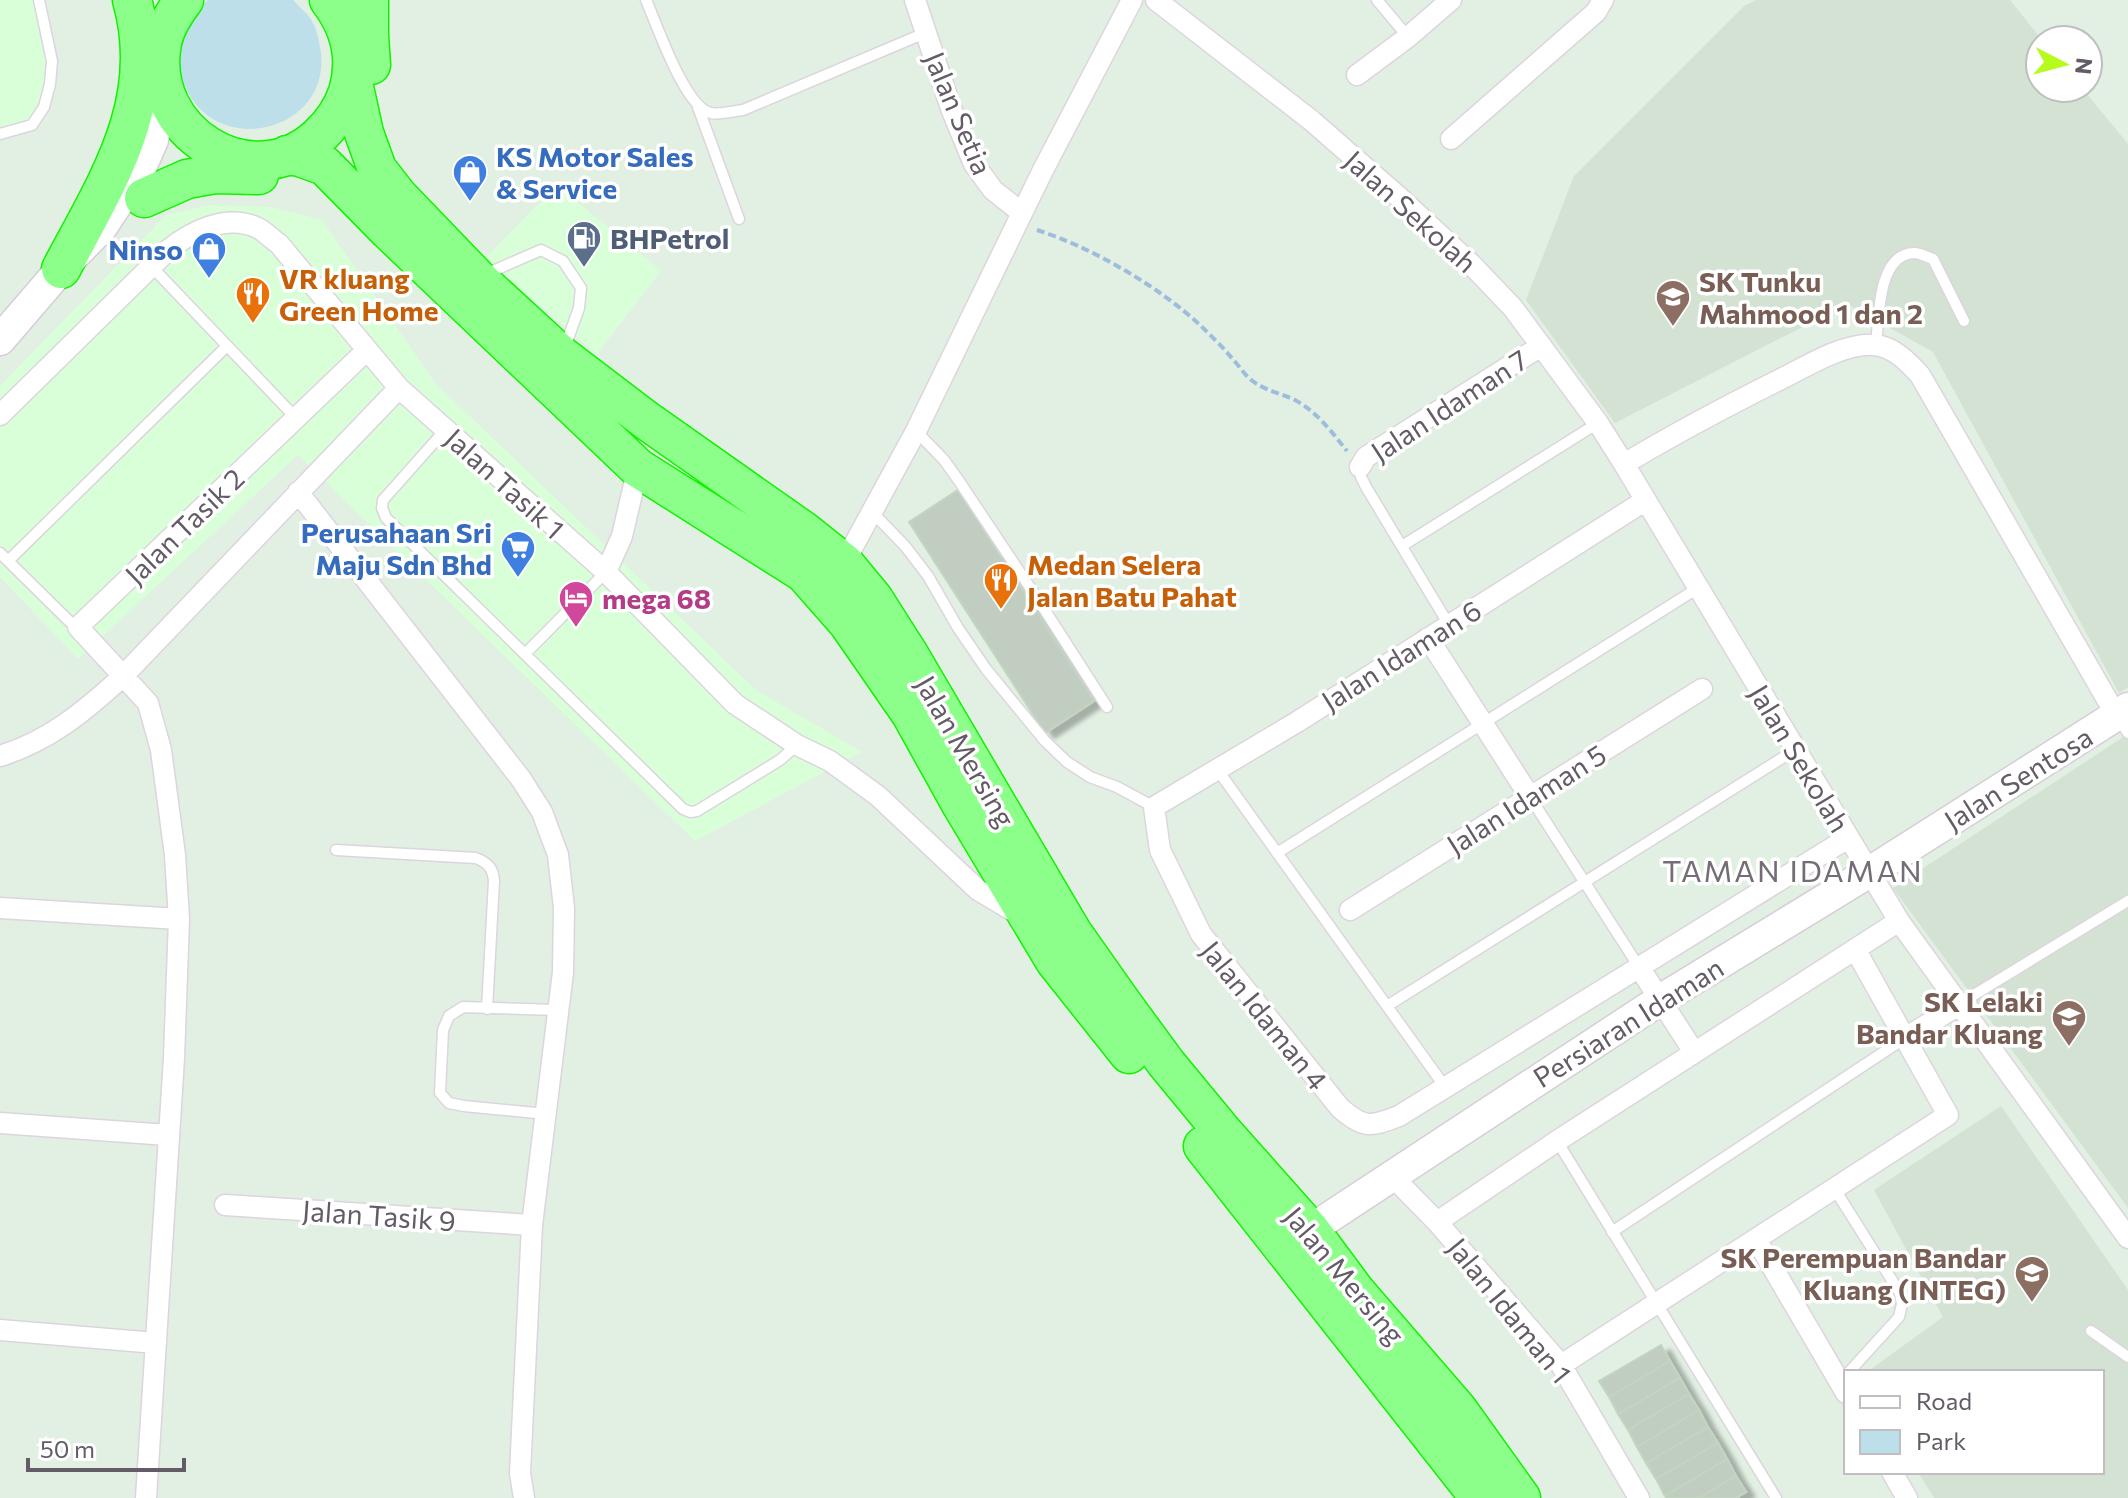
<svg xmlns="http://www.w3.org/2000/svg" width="2128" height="1498" font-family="Commissioner,sans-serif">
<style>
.commercial{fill:#d8ffd8}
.education{fill:#d3e2d3}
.green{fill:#bcdfe9}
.building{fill:#c2cdc1;stroke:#c2d5c0;stroke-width:2;filter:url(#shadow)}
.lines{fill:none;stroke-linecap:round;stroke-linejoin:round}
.lane-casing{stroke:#ddd5dd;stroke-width:13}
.street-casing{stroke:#ddd5dd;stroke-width:23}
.secondary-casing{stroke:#d6cdd8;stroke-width:33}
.highway-casing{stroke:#12f200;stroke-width:41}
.path{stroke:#9ebddd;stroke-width:4;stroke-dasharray:8 4;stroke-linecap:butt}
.lane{stroke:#fff;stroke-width:10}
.street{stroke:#fff;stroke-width:20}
.secondary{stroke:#fff;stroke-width:30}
.highway{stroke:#8cff8a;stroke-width:38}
.labels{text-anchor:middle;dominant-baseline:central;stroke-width:7;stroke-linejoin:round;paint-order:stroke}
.street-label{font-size:28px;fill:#635b65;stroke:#fff}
.shop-label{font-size:28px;font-weight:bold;fill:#366cbe;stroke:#fff;text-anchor:end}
.service-label{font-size:28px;font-weight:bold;fill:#4e5e75;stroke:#fff;text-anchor:start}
.food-label{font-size:28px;font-weight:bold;fill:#c56008;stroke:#fff;text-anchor:start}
.education-label{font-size:28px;font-weight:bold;fill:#785e54;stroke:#fff;text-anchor:end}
.hotel-label{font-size:28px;font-weight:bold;fill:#b23c85;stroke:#fff;text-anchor:start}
.neighbourhood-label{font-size:30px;letter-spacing:2px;fill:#746c77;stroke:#fff}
</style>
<defs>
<filter id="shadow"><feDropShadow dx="9" dy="5" stdDeviation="2" flood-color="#0004"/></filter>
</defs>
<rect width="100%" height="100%" fill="#e2efe3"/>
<path class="commercial" d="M0,0h44l13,63 -9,46 -14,21 -34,9z
M557,185l104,86 -64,83 -112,-96z
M210,205l60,2 52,13 114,164 320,306 106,62 -167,89 -397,-386 -220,204 -78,-82v-191l166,-171z"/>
<path class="education" d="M1756,0h254l32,40h-2v48h42l46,56v543l-9,6 -186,-341 -86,-48 -232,119 -89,-123 48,-124 170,-170z
M2128,734v474l-235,-320z
M2001,1106l127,184v208h-194l-16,-26h184v-100h-235l76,-55 -69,-127z"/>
<path class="green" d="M293,0c5,6 12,11 17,18 7,10 9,23 11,35 9,85 -120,109 -141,18 -6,-28 8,-53 28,-71z"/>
<path class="building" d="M958,490l136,211 -49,32 -136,-211z
M1661,1345l9,16 -61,36 -10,-16z
M1670,1361l10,17 -62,36 -9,-17z
M1680,1378l9,16 -61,36 -10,-16z
M1689,1394l10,16 -62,37 -9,-17z
M1699,1410l9,17 -62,36 -9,-16z
M1708,1427l10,16 -62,36 -10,-16z
M1718,1443l9,16 -62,37 -9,-17z
M1727,1459l9,17 -37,22h-32l-2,-2z
M1736,1476l10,16 -10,6h-37z"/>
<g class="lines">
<defs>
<path id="lane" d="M646,0c11,25 39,108 65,113 9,2 23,-2 32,-3l182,-77
M1377,0l31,37
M698,107l41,112
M0,134l32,-9 12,-18 6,-23 2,-23 -13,-61
M152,267l144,151
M486,274l55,-24 22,11 18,27 -2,20 -14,39
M1876,345c3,-26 1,-91 38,-92 5,0 14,4 19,6l31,62
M446,429l-63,71 -1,8 4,10 297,291 7,3 7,-1 83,-51 17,-15
M916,431l28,29 15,21 82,123 66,103
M1360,467l1,10 5,10 83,138
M873,513l32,33 23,30 30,52 28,41 59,72 22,21 23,15 27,10 37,20
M1402,546l196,-123
M0,553l70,69 8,5
M8,561l219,-215
M525,654l81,-82
M2117,717l11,16
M1217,769l228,318
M1530,797l109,170
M336,850l140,8c12,5 17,10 18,23l-7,128
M1277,853l421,-265
M1959,1004l169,-103
M1387,1006l408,-256
M546,1114l-82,-8 -15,-3 -9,-10 3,-63 6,-14 14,-9 94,3
M1557,1141l219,357
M1834,1188l66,105 2,11 -3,13 -50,55
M1612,1232l293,-194
M2091,1331l37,26"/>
<path id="street" d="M915,0l37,111 22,53 19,26 29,23
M1156,0l156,121 88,77 71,66 42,44 85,115 26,41 275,457 229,317
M1357,75l51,-38 43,-37
M1451,139l145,-127 7,-12
M0,415l168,-165c24,-19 59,-37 90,-22 7,4 14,11 21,16l120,144 207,184 129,132 62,41 33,16 48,35 100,94 45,27
M1624,464c50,-30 101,-57 153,-83 27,-13 67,-39 98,-36 19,2 33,17 45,30l196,340
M1360,467l6,-10 175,-111
M298,492l223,287 21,33 16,43 6,53 -1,64 -31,253 -12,248 4,25
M1646,500l-349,222 -143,85 6,43 41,84 139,174c25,21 30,19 59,8l449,-278
M844,563l72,-132 127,-261 89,-170
M606,572l16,-36 16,-68
M1428,638l102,159
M0,756c49,-15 85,-45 122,-79l277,-289
M0,908l179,11
M1350,910l352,-221
M1639,967l55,85
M1905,1038l54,-33
M0,1123l168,12
M1391,1175l46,47 124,143 78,133
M225,1205l307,20
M1437,1222l120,-81 342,-220
M1756,1239l90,154
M0,1330l156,13
M1561,1365l387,-250 -93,-166
M1892,1472l15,26
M146,1498l28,-440 5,-139 -4,-64 -14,-105 -13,-47 -70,-76 289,-277"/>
<path id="secondary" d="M0,340l61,-71 41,-42 25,-38 15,-24 11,-25 10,-52
M1310,1230l350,-230 208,-127 260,-165"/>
<path id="highway" d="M184,0c-10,13 -19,27 -22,43 -17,89 89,155 156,94 14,-13 24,-27 30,-45 10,-34 2,-65 -19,-92
M369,0v36l2,29
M352,78l12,55 13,36 21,27 79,82 85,78 84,64 159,112 39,31 29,35 35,55 164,279 50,71 44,60 57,69 87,98 46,62 102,118 63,88
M287,155l13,2 25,9 64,65 249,237 166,105 44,50 63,91 50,90 94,157 74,93
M144,198l43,-19 28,-5 44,1
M61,269c46,-87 100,-167 71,-269
M1203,1146l277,352"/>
</defs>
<use href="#lane" class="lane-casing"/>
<use href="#street" class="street-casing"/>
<use href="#secondary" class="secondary-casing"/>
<use href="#highway" class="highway-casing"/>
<path class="path" d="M1037,230c54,17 121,56 163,95 10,10 21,20 30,31 7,7 13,17 20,23 13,11 30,14 45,21 22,12 36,31 52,51"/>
<use href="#lane" class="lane"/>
<use href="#street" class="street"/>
<use href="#secondary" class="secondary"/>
<use href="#highway" class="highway"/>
</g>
<defs>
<symbol id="shop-pin" viewBox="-11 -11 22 30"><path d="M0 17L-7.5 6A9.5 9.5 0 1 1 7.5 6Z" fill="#3f7fe0" stroke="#fff"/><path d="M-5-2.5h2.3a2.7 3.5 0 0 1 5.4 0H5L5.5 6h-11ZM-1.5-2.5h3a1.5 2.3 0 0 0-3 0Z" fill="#fff"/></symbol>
<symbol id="fuel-pin" viewBox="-11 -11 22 30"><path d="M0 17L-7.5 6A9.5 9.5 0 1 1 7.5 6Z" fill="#5c6f8a" stroke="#fff"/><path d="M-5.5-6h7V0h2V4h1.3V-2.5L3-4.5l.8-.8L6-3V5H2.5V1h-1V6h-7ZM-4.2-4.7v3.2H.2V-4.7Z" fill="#fff"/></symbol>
<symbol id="restaurant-pin" viewBox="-11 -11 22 30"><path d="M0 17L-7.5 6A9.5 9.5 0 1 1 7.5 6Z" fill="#e8710a" stroke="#fff"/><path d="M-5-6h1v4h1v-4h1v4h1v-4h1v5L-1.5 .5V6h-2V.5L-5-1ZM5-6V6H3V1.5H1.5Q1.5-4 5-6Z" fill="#fff"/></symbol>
<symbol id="school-pin" viewBox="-11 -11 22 30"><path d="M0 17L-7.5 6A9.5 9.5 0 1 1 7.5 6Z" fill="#8d6e63" stroke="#fff"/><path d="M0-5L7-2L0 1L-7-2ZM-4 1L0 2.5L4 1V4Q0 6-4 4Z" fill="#fff"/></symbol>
<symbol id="supermarket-pin" viewBox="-11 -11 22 30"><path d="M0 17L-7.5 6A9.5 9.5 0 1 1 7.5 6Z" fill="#3f7fe0" stroke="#fff"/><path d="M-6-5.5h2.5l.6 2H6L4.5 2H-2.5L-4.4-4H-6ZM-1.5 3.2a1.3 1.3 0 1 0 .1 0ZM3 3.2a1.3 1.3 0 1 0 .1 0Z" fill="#fff"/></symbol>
<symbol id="hotel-pin" viewBox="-11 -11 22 30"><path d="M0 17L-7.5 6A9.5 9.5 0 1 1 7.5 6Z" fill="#d1479c" stroke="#fff"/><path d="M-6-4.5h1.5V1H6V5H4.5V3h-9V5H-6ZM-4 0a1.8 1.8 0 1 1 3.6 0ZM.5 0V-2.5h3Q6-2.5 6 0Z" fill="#fff"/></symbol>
</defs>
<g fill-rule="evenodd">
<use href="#shop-pin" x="450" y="152" width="40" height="54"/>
<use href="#fuel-pin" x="564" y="218" width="40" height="54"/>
<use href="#shop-pin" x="189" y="229" width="40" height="54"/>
<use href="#restaurant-pin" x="233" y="274" width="40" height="54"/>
<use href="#school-pin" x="1653" y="277" width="40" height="54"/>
<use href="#supermarket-pin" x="498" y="528" width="40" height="54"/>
<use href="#restaurant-pin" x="981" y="560" width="40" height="54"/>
<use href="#hotel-pin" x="556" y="578" width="40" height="54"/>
<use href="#school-pin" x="2049" y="997" width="40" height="54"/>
<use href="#school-pin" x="2012" y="1253" width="40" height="54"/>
</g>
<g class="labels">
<g class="street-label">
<text transform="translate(959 113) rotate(67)">Jalan Setia</text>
<text transform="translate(1411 211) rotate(42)">Jalan Sekolah</text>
<text transform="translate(1449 405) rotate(-33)">Jalan Idaman 7</text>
<text transform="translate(505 483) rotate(42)">Jalan Tasik 1</text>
<text transform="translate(184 526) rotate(-44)">Jalan Tasik 2</text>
<text transform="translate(1401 655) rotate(-32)">Jalan Idaman 6</text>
<text transform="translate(966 751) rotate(60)">Jalan Mersing</text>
<text transform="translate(1800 758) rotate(59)">Jalan Sekolah</text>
<text transform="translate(2018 778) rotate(-32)">Jalan Sentosa</text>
<text transform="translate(1526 799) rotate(-32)">Jalan Idaman 5</text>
<text transform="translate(1265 1015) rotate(51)">Jalan Idaman 4</text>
<text transform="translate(1628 1022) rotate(-32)">Persiaran Idaman</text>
<text transform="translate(379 1215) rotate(4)">Jalan Tasik 9</text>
<text transform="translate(1345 1275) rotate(50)">Jalan Mersing</text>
<text transform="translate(1510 1310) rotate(51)">Jalan Idaman 1</text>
</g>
<g class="shop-label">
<text x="496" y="156" text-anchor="start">KS Motor Sales<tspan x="496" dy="32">&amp; Service</tspan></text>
<text x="183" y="249">Ninso</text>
<text x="492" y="532">Perusahaan Sri<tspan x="492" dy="32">Maju Sdn Bhd</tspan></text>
</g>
<g class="service-label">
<text x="610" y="238">BHPetrol</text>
</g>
<g class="food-label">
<text x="279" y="278">VR kluang<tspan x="279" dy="32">Green Home</tspan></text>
<text x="1027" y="564">Medan Selera<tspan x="1027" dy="32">Jalan Batu Pahat</tspan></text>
</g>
<g class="education-label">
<text x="1699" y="281" text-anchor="start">SK Tunku<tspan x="1699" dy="32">Mahmood 1 dan 2</tspan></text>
<text x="2043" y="1001">SK Lelaki<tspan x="2043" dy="32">Bandar Kluang</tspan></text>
<text x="2006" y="1257">SK Perempuan Bandar<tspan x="2006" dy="32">Kluang (INTEG)</tspan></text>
</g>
<g class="hotel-label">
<text x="602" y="598">mega 68</text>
</g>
<g class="neighbourhood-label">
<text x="1793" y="869">TAMAN IDAMAN</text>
</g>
</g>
<rect x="1844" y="1370" width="260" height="104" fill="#ffffff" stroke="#c1bdc1" stroke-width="2"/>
<rect x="1860" y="1396" width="40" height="12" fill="#ffffff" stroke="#c1bdc1" stroke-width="2"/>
<text x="1916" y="1410" font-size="24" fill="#635b65">Road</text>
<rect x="1860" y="1430" width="40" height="24" fill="#bcdfe9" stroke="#c1bdc1" stroke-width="2"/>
<text x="1916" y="1450" font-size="24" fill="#635b65">Park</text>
<g transform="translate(2064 64) rotate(96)"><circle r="38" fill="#ffffff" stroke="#c1bdc1" stroke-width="2"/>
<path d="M0-6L14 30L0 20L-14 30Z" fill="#b5fb1d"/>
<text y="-12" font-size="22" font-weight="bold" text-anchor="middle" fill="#635b65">N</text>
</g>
<path d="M28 1458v12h156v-12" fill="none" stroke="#635b65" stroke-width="4"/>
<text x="40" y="1458" font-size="24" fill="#635b65" stroke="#ffffff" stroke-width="6" paint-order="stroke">50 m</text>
</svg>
